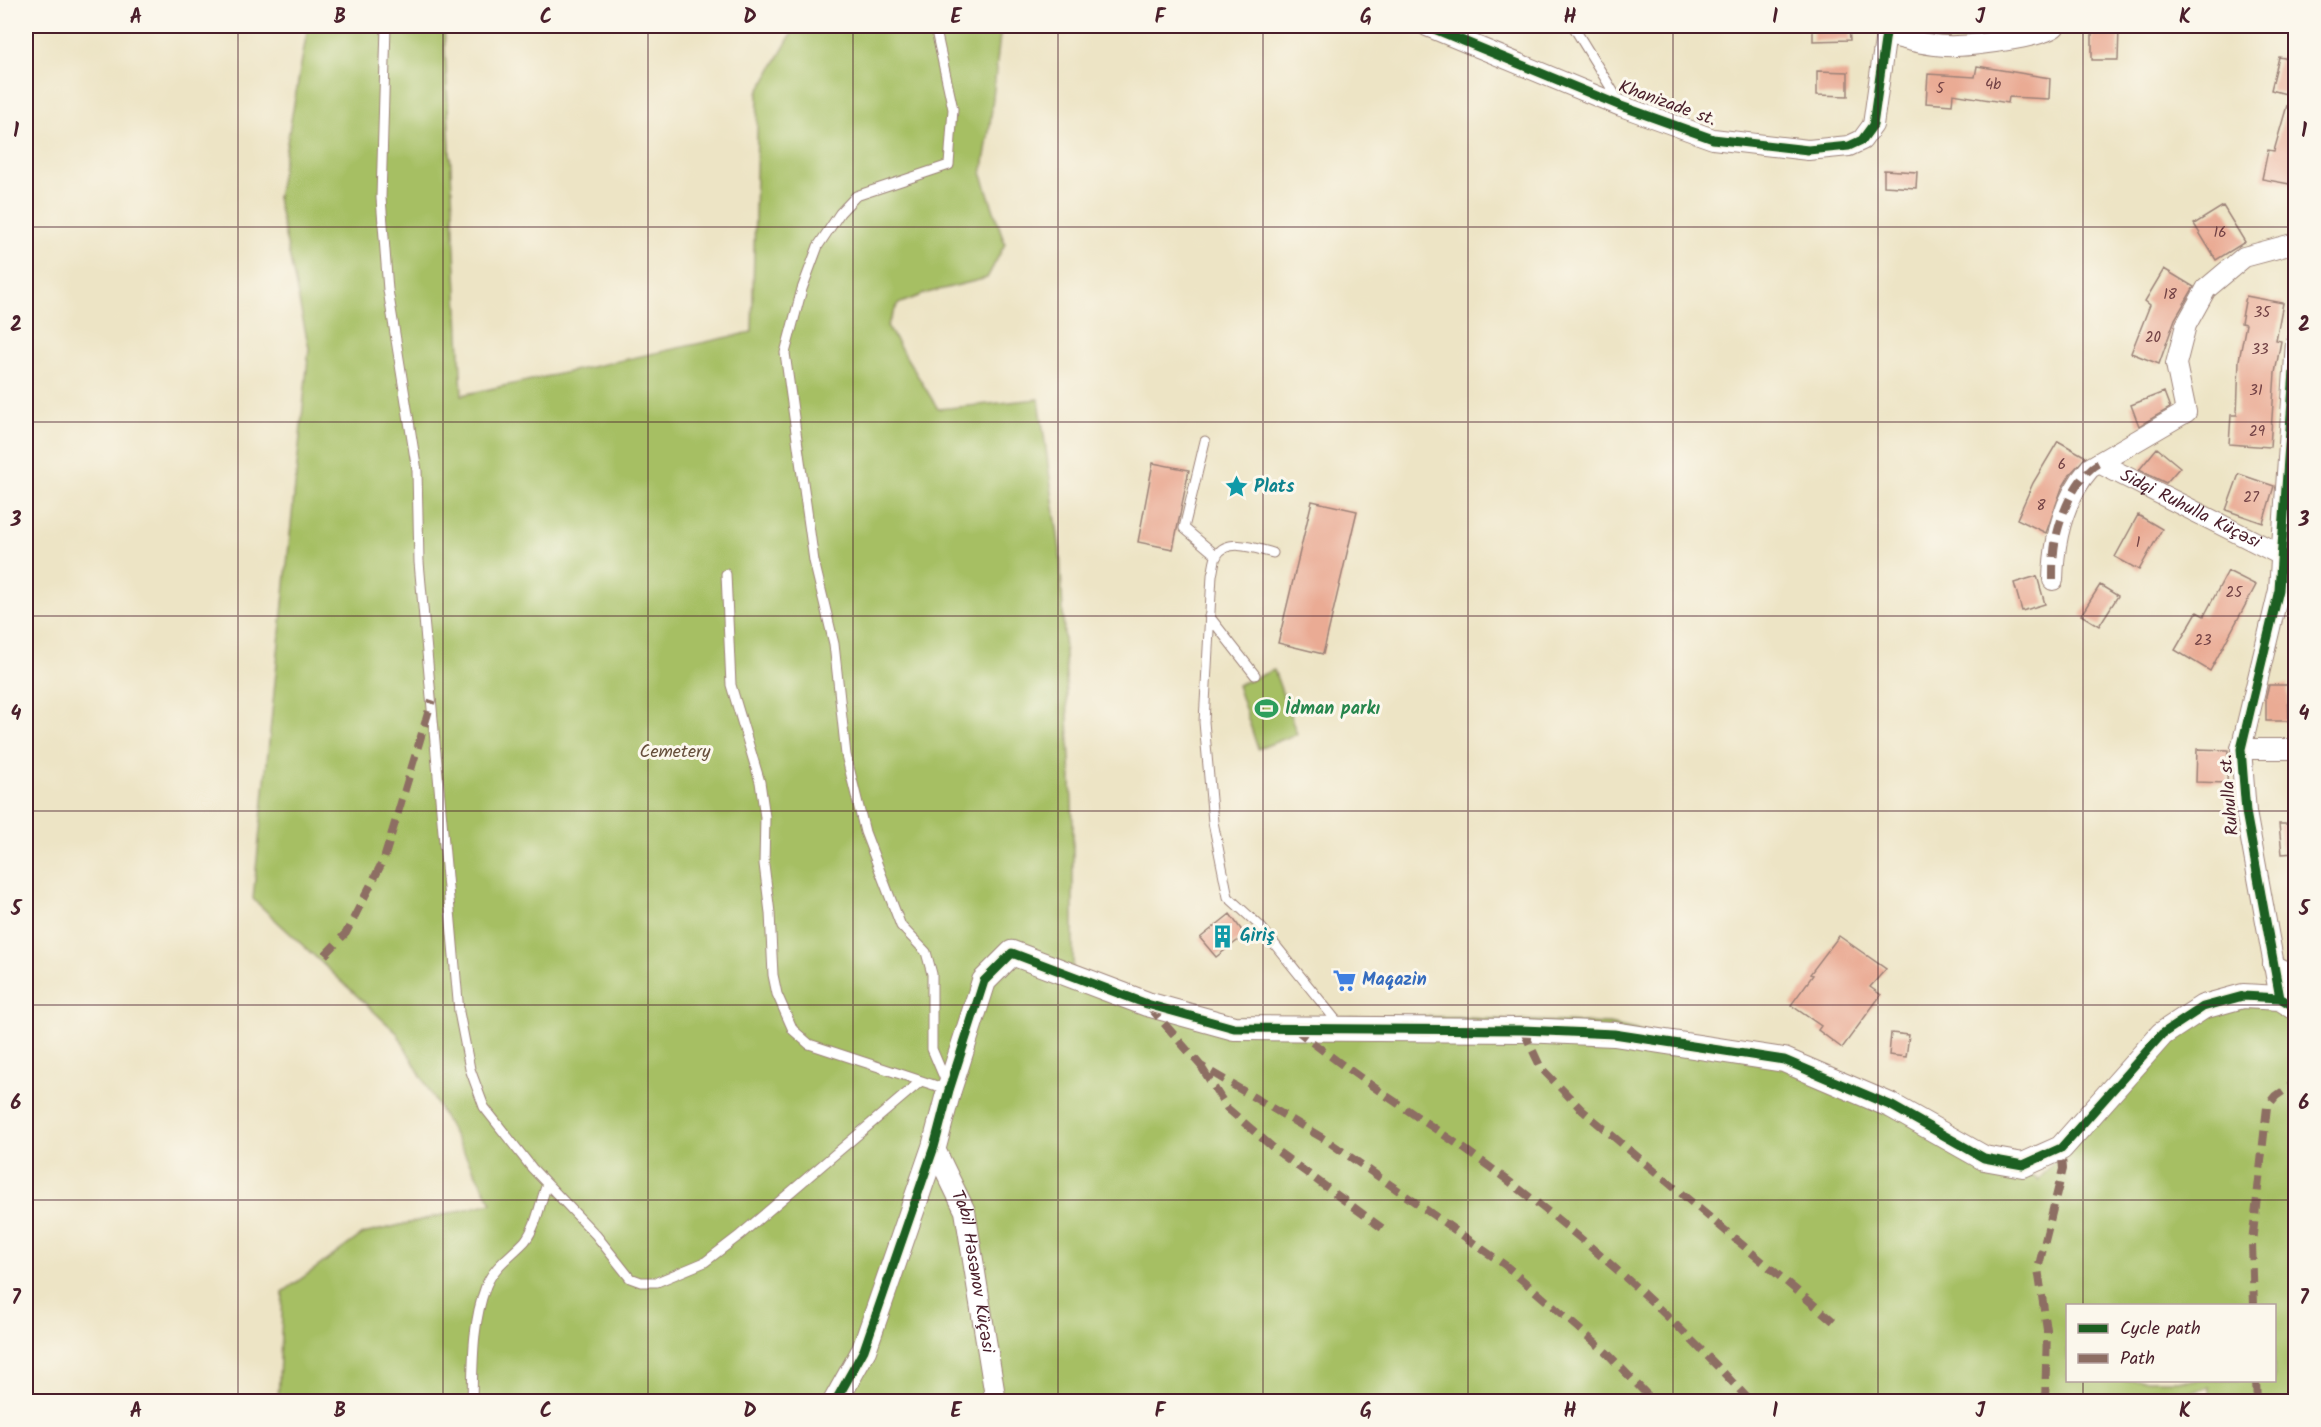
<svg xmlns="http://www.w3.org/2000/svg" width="2321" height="1427" font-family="Kalam,sans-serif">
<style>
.green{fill:#a6bf64;stroke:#786f48;stroke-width:1.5;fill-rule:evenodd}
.building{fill:#eaab94}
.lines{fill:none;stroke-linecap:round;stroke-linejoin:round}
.service-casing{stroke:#9c8278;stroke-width:11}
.minor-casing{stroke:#9c8278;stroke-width:22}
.tertiary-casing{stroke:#9c8278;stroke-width:26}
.service{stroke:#fff;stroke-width:9}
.minor{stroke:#fff;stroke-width:20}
.tertiary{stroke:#fff;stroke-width:24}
.quiet{stroke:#8d6e63;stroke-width:8;stroke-dasharray:15 8;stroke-linecap:butt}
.cycleway-casing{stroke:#fbf7ec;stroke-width:13}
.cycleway{stroke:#1b5e20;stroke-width:9}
.grid{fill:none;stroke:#4a1f2b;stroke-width:1.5;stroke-opacity:0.55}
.labels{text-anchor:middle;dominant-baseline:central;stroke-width:6;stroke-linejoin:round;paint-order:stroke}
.number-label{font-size:15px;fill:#724245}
.street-label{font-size:18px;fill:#4a1f2b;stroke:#fbf7ec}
.culture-label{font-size:18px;font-weight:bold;fill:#0d838f;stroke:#fbf7ec;text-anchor:start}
.leisure-label{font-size:18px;font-weight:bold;fill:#27864d;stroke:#fbf7ec;text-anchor:start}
.park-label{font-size:18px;fill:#664f3c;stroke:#fbf7ec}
.shop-label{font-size:18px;font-weight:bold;fill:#366cbe;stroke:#fbf7ec;text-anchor:start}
.neatline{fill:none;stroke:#4a1f2b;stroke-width:2}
.grid-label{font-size:20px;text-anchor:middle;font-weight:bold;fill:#4a1f2b}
</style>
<rect width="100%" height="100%" fill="#fbf7ec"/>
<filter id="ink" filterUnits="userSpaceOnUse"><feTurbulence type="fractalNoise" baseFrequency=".0167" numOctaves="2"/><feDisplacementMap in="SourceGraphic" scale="12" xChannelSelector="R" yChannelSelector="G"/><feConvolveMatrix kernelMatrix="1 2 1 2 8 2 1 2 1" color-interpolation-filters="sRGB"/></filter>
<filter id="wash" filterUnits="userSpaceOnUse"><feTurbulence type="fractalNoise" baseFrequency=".008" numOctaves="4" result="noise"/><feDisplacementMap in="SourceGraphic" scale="24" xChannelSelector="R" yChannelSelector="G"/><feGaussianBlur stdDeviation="1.35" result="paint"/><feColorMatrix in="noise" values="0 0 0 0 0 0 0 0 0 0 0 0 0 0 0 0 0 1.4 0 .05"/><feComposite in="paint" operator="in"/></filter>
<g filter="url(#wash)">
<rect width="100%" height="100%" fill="#ede4c5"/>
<path class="green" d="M308,26h136l18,369 290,-63 6,-239 38,-67h205l-11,99 -8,50 23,69 -18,34 -60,15 -29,11 -11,22 51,83 101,-10 21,151 13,274v146l101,49 243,-3 192,8 213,48 217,108 76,-97 63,-63 87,-18 30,18v381h-85v-14l-56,15 -1876,-1 5,-109 80,-58 129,-31 -95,-170 -144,-134 56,-551 -32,-150zM2068,1306h206v74h-206z
M1274,670l23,64 -39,15 -21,-64z"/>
<g id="blocks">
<path class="building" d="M1813,26h36l1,14 -37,1z
M2092,29h27l-1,31h-26z
M2279,57l16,3v125l-33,-6 6,-29 6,1 16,-56 -19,-5z
M1977,66l73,12 -1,21 -40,-2 -1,6 -55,-9 -1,11 -26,-2 2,-29 47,3z
M1817,71l31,1v24l-31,-1z
M1884,170l33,2 -1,16 -32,-2z
M2223,206l22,36 -29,18 -22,-36z
M2164,269l30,18 -19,32 -16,45 -28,-11 19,-48 -5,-4z
M2246,296l37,7 -7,37 5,1 -6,32 -5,74 -41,-3 2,-29h6l2,-55 7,-36 -5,-1z
M2164,392l6,16 -31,18 -8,-21z
M2058,441l28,16 -15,16 -9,15 -16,45 -29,-14 16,-36z
M2157,448l23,19 -14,16 -27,-13z
M1153,463l36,7 -16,79 -35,-7z
M2239,474l35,12 -11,37 -37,-13z
M1312,501l45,10 -34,143 -45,-11z
M2138,515l24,14 -23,41 -24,-13z
M2228,571l28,14 -46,86 -35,-21 22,-38 7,4z
M2037,576l8,28 -23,7 -8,-28z
M2100,585l18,11 -19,30 -18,-11z
M2269,685h19l1,36h-23v-25z
M2197,749l31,1 -1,33 -31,-1z
M2279,824h16v29l-13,1z
M1230,914l15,21 -29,22 -16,-19z
M1839,936l47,33 -16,18 11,8 -39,53 -24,-18 3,-4 -30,-21 22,-30 -3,-1z
M1891,1033l18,2 -3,22 -17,-2z"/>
</g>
</g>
<g filter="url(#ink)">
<use href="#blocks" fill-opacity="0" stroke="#9c8278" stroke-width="1.5"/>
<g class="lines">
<defs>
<path id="service" d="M386,26l-5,172 7,92 29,181 2,91 40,450 11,57 14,38 48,61 64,67 34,43 11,4h16l48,-20 35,-27 181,-154
M935,26l18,83 -4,56 -93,31 -16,17 -22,33 -16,43 -17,64 29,208 20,83 12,111 19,77 36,94 25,26 6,22v75l14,33
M1573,26l46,75
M1205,441l-21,87 33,28
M1273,553c-16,-4 -45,-16 -56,2 -3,5 -3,14 -5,20l-8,147 9,100 15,75 32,29 79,98
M726,574l5,111 29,97 5,35 -1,47 6,49 3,62 4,19 16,36 16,14 140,46
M1209,616l46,59
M472,1402c1,-39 0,-79 14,-116 8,-20 25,-30 39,-45 12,-15 15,-39 22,-57"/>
<g id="minor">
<path d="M1427,26l194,80 92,33 95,11 41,-4 13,-6 11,-15 14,-99"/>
<path d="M1886,34c20,6 39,11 60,12 18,1 98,-8 109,-20"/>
<path id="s1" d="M2099,463l182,92"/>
<path d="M2053,580c1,-40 10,-81 37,-112l96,-56 -10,-48 10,-39 20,-36 38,-32 52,-14"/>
<path d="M2241,749h55"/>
<path d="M2273,965l23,11"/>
<path d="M2280,998l-34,-186 -5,-63 38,-159 17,-248"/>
<path id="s2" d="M934,1147l31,64 31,191"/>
</g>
<path id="tertiary" d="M835,1402l29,-52 70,-203 15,-57 35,-109 28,-28 135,51 87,24 289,2 91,4 170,26 108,46 92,52 39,7 38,-17 101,-114 41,-27 40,-11 37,2 16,10"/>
</defs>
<use href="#service" class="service-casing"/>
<use href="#minor" class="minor-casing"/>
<use href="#tertiary" class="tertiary-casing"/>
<use href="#service" class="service"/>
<use href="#minor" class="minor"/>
<use href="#tertiary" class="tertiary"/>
<path class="quiet" d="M2053,580c0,-9 0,-19 1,-28 2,-27 20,-76 45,-89
M325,955l21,-22 38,-74 48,-159
M1149,1006l52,60 125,74 179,125 102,88 47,49
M1294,1028c62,50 129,91 193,137 96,70 184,150 264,237
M1523,1030l18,38 42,43 256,215
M1202,1068l25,40 50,43 105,77
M2254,1306l-2,-63 15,-136 9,-11 20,-14
M2256,1380l1,22
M2045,1402l2,-72 -9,-61 25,-100 -2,-21"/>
<defs>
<path id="cycleway" d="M1427,26l194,80 92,33 95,11 41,-4 13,-6 11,-15 14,-99
M2280,998l-34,-186 -5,-63 38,-159 17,-248
M835,1402l29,-52 70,-203 15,-57 35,-109 28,-28 135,51 87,24 289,2 91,4 170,26 108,46 92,52 39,7 38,-17 101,-114 41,-27 40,-11 37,2 16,10"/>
</defs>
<use href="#cycleway" class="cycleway-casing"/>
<use href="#cycleway" class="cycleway"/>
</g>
</g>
<path class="grid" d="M238,26v1376M443,26v1376M648,26v1376M853,26v1376M1058,26v1376M1263,26v1376M1468,26v1376M1673,26v1376M1878,26v1376M2083,26v1280M26,227h2270M26,422h2270M26,616h2270M26,811h2270M26,1005h2270M26,1200h2270M2083,1380v22"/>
<defs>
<symbol id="sight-bare" viewBox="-9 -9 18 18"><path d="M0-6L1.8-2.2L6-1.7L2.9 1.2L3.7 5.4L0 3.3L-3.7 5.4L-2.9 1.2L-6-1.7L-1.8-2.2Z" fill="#0f9aa8" stroke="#fbf7ec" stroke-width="2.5" paint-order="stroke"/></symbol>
<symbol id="stadium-bare" viewBox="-9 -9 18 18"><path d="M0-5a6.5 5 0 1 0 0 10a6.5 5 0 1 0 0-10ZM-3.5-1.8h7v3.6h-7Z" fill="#2e9e5b" stroke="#fbf7ec" stroke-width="2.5" paint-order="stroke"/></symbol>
<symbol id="building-bare" viewBox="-9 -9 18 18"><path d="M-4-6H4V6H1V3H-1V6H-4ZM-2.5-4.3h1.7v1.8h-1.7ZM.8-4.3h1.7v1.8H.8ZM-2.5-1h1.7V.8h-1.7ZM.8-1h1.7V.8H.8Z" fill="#0f9aa8" stroke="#fbf7ec" stroke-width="2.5" paint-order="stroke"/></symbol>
<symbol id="supermarket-bare" viewBox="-9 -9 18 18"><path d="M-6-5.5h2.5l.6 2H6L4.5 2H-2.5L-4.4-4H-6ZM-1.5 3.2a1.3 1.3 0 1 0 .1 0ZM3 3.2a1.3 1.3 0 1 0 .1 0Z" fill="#3f7fe0" stroke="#fbf7ec" stroke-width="2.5" paint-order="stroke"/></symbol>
</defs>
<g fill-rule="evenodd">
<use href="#sight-bare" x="1220" y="470" width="33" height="33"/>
<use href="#stadium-bare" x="1250" y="692" width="33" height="33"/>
<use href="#building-bare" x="1206" y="920" width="33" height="33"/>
<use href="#supermarket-bare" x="1328" y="964" width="33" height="33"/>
</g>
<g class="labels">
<g class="number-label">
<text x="1993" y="85">4b</text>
<text x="1940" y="89">5</text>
<text x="2220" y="233">16</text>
<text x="2170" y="295">18</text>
<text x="2262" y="313">35</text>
<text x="2153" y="338">20</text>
<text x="2260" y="350">33</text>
<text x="2256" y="391">31</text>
<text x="2257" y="432">29</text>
<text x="2062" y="465">6</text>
<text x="2251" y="498">27</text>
<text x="2041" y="506">8</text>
<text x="2138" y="543">1</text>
<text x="2234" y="593">25</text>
<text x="2203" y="641">23</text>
</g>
<g class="street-label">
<text transform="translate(1667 104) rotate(20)">Khanizade st.</text>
<text stroke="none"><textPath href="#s1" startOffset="102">Sidqi Ruhulla Küçəsi</textPath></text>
<text transform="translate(2230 795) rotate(-95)">Ruhulla st.</text>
<text stroke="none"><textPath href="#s2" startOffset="132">Tabil Həsənov Küçəsi</textPath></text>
</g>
<g class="culture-label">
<text x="1254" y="487">Plats</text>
<text x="1240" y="936">Giriş</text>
</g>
<g class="leisure-label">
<text x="1285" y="709">İdman parkı</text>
</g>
<g class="park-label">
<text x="675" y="752">Cemetery</text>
</g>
<g class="shop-label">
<text x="1362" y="980">Maqazin</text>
</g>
</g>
<rect width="2321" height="1427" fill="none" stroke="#fbf7ec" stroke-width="66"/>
<rect x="2066" y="1304" width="210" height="78" fill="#fbf7ec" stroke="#b4a19f" stroke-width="1.5"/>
<rect x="2078" y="1324" width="30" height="9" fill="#1b5e20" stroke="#b4a19f" stroke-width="1.5"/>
<text x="2120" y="1334" font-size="18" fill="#4a1f2b">Cycle path</text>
<rect x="2078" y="1354" width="30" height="9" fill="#8d6e63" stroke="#b4a19f" stroke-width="1.5"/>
<text x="2120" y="1364" font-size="18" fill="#4a1f2b">Path</text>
<rect x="33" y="33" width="2255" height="1361" class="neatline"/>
<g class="grid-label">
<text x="136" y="23">A</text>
<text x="340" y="23">B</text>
<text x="546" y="23">C</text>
<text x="750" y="23">D</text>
<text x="956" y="23">E</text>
<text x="1160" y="23">F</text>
<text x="1366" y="23">G</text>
<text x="1570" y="23">H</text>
<text x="1775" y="23">I</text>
<text x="1980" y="23">J</text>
<text x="2185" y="23">K</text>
<text x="16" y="137">1</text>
<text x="2304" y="137">1</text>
<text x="16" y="331">2</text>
<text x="2304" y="331">2</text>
<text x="16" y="526">3</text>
<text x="2304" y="526">3</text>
<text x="16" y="720">4</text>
<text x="2304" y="720">4</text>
<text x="16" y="915">5</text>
<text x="2304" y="915">5</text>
<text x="16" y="1109">6</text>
<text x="2304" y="1109">6</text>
<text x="16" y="1304">7</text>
<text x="2304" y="1304">7</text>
<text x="136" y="1417">A</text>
<text x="340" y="1417">B</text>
<text x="546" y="1417">C</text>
<text x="750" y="1417">D</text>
<text x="956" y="1417">E</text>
<text x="1160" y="1417">F</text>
<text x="1366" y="1417">G</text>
<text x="1570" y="1417">H</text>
<text x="1775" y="1417">I</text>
<text x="1980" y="1417">J</text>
<text x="2185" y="1417">K</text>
</g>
</svg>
